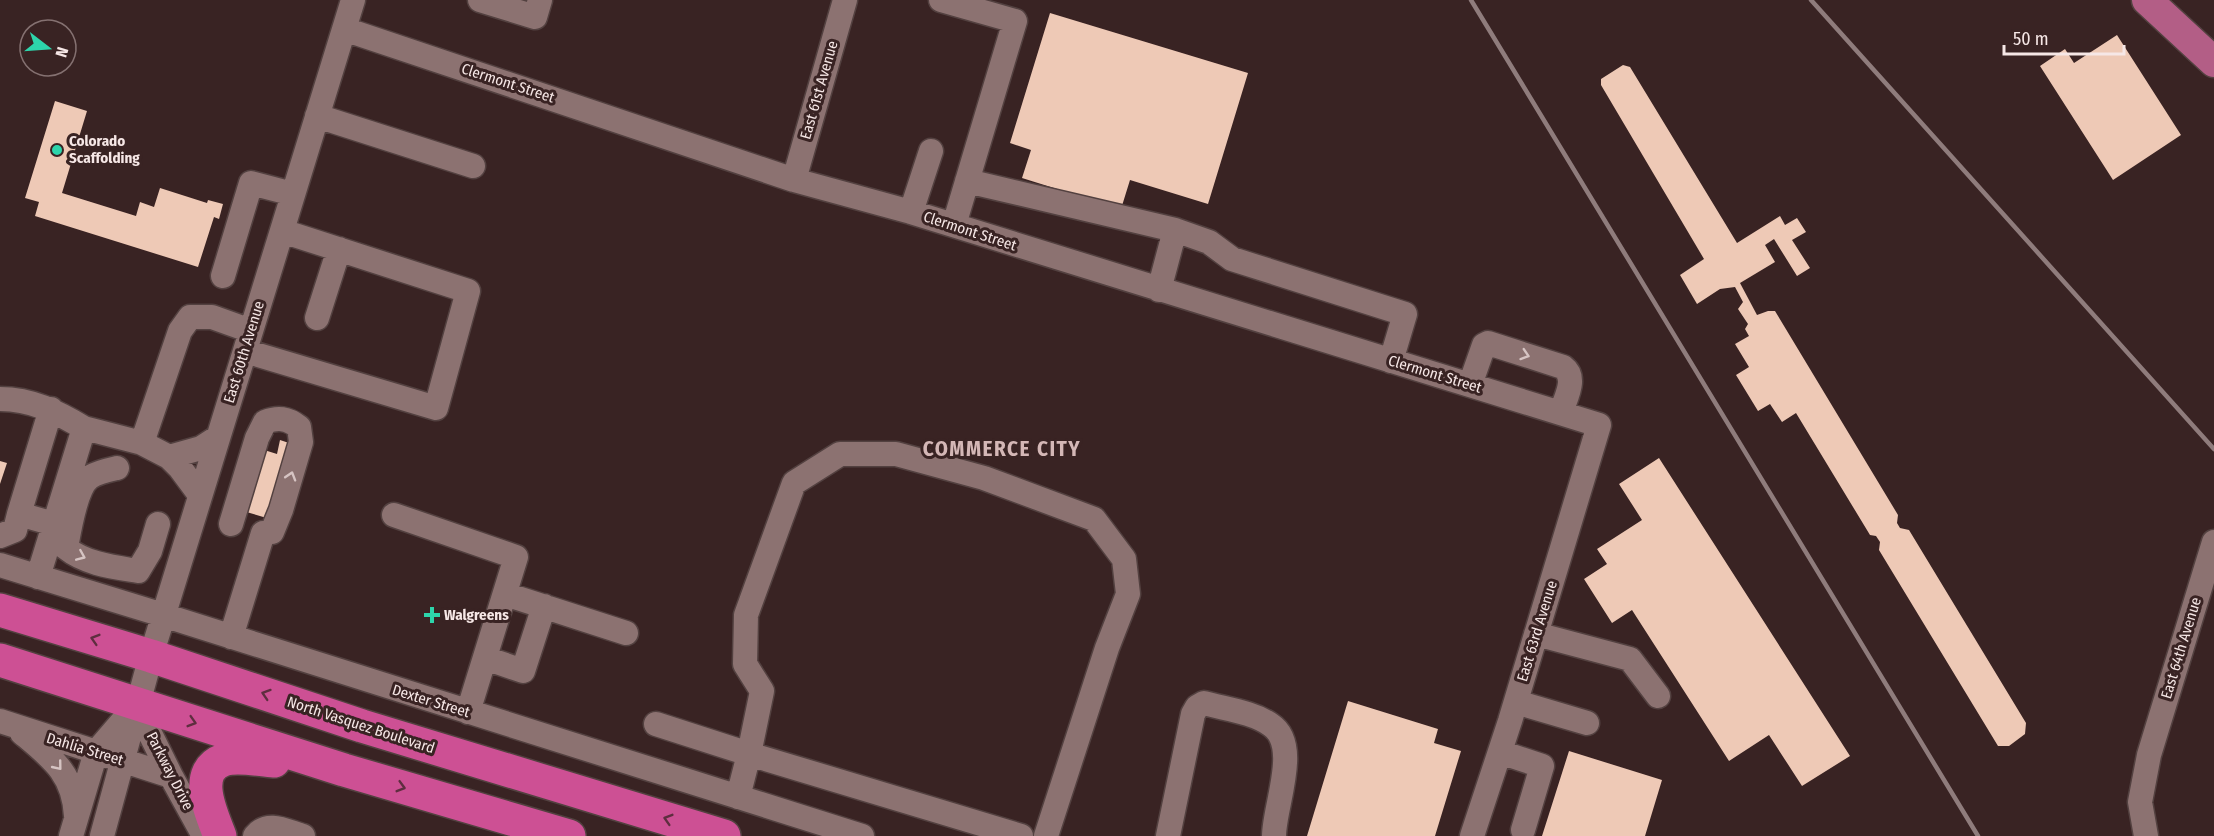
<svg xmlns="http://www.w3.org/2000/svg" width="2214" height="836" font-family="'Fira Sans Condensed',sans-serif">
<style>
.building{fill:#eec9b6}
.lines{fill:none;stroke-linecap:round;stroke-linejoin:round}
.minor-casing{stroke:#534140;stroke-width:27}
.major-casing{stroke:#534140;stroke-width:33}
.highway-casing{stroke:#534140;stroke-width:36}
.minor{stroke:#8c7271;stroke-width:24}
.major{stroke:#b35e86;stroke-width:30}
.highway{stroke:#cd5094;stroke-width:33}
.rail{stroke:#8f7c7c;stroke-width:4.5}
.oneway{stroke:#d6c4c3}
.oneway2{stroke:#5e2e3f}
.poi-dot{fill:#2dd5ab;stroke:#392323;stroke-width:2}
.labels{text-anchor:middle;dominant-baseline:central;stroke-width:6;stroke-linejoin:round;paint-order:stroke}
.street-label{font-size:15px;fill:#f6e7e6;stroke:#392323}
.poi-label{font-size:15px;font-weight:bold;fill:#f6e7e6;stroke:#392323;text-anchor:start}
.district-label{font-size:21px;font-weight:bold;letter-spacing:1.5px;fill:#d4b7b6;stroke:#392323}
</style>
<rect width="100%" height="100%" fill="#392323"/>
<path class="building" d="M1050,13l198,60 -40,131 -78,-24 -9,29 -99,-31 9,-28 -21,-7z
M2117,35l64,100 -68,45 -73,-114 25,-17 9,14z
M1623,65l7,2 107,176 43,-27 5,9 12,-7 9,14 -14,8 18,28 -13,8 -23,-37 -9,6 10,17 -35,21 17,32 11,-4h7l123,204 -1,8 3,5 9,2 117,193 -1,11 -16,12h-11l-119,-196 1,-8 -4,-6 -6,-1 -74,-122 -14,9 -12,-18 -12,7 -22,-36 13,-8 -14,-23 14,-8 -4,-7 3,-5 -10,-15 5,-7 -8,-15 -15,2 -23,15 -17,-29 24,-16 -103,-174v-6z
M55,101l32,10 -25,82 74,23 4,-14 14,5 6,-19 47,15 1,-3 15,4 -4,15 -5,-2 -16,50 -163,-51 4,-14 -14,-4z
M280,440l12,4 -22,75 -27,-8 18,-62 16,5z
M1659,458l191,298 -48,30 -33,-51 -40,26 -97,-151 -20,13 -28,-44 23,-15 -10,-15 45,-29 -23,-36z
M0,461l7,2 -7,21z
M1348,701l90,28 -4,14 27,8 -26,85h-128z
M1569,751l93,29 -17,56h-103z"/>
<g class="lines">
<defs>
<path id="minor" d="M480,0l55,17 5,-17
M941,0l74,21 -61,204
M344,29l450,151 117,32 688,213 -89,296 -38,115
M317,116l156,50
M794,180l51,-180
M967,181l208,49 -16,60
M911,212l20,-61
M1175,230l34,12 23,17 173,55 -14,47
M223,276l28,-93 42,11
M317,318l22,-69
M245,351l191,57 32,-117 -186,-60
M1470,385l14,-40 4,-2 75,24c15,11 2,31 -2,46
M0,399c32,0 57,13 84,29
M51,409l-32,105 35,10
M169,457l32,-9 17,-11
M117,468c-9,2 -19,4 -27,9 -14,10 -21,54 -24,71 20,16 47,19 72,23l12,-20 8,-27
M200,495l-20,-27 -11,-11 -27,-14 38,-112 10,-14h22l39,14
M394,515l122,42 -48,155
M231,524l26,-86 8,-16c13,-5 22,-4 34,5l2,15 -20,68 -9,22
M0,536l15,-6 4,-16
M0,565l163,50 699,221
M38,577l46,-149 58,15
M505,594l121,39
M1536,634l94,25 28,37
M231,637l32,-104
M485,658l38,13 21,-65
M1516,702l71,21
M136,705l35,71 33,60
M0,721l171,55
M656,724l93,30 13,-63 -17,-27 1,-49 48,-132 46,-29h56l88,24 110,41 30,40 4,35 -21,54 -61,188
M22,733c30,25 52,41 54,83
M1500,752l42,14 -19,64
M738,797l11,-43 272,82
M71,836l25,-84 37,-43
M102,836l49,-180 202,-656
M255,836c13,-16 31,-5 48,0
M1168,836l25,-122 4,-7 7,-4c21,6 49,9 67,22 30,20 3,81 3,111
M2146,836l-6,-34 9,-47 65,-213"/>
<path id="major" d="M2147,0l67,62"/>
<path id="highway" d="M0,610l151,46 211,70 362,110
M0,660l344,110 225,66
M220,836c-8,-21 -29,-64 3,-76 14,-5 36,0 51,1"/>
</defs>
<use href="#minor" class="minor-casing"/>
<use href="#major" class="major-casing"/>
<use href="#highway" class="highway-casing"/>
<use href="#minor" class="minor"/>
<use href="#major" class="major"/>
<use href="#highway" class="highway"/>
<path class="rail" d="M1471,0l507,836
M1811,0l403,449"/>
</g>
<defs><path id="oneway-chevron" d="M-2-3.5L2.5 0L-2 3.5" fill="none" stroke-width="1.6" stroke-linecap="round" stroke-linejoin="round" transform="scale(1.5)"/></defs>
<g class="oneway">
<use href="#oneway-chevron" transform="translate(1525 355) rotate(18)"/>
<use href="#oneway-chevron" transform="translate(291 476) rotate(-73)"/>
<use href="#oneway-chevron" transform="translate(81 556) rotate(23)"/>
<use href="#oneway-chevron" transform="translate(58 766) rotate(51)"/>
</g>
<g class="oneway2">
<use href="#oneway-chevron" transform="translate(95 639) rotate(-163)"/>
<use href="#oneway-chevron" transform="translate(266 694) rotate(-162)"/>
<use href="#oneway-chevron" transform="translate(192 722) rotate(17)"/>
<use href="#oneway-chevron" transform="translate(401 787) rotate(16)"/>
<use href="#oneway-chevron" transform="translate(668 819) rotate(-163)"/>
</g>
<g class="poi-dot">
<circle cx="57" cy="150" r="6"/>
<path d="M429 606h6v6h6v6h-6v6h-6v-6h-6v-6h6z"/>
</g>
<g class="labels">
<g class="street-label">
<text transform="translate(508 83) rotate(18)">Clermont Street</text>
<text transform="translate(819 90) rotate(-74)">East 61st Avenue</text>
<text transform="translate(970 231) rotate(18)">Clermont Street</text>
<text transform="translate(244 352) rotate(-73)">East 60th Avenue</text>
<text transform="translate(1435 374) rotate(17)">Clermont Street</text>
<text transform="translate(1537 631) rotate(-73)">East 63rd Avenue</text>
<text transform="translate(2181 648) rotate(-73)">East 64th Avenue</text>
<text transform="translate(431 701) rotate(17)">Dexter Street</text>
<text transform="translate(361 725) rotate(18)">North Vasquez Boulevard</text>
<text transform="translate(85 749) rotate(17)">Dahlia Street</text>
<text transform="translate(170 771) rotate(63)">Parkway Drive</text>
</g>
<g class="poi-label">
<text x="69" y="141">Colorado<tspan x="69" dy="17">Scaffolding</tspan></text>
<text x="444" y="615">Walgreens</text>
</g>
<g class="district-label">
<text x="1002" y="449">COMMERCE CITY</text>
</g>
</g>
<g transform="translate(48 48) rotate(107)"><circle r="28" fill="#392323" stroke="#857171" stroke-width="1.5"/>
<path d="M0-4.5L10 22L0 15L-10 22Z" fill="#2dd5ab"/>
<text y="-9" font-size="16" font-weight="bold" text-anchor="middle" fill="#f6e7e6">N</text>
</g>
<path d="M2004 45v9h120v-9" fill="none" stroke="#f6e7e6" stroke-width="3"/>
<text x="2013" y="45" font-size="18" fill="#f6e7e6" stroke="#392323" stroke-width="4.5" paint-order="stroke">50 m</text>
</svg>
